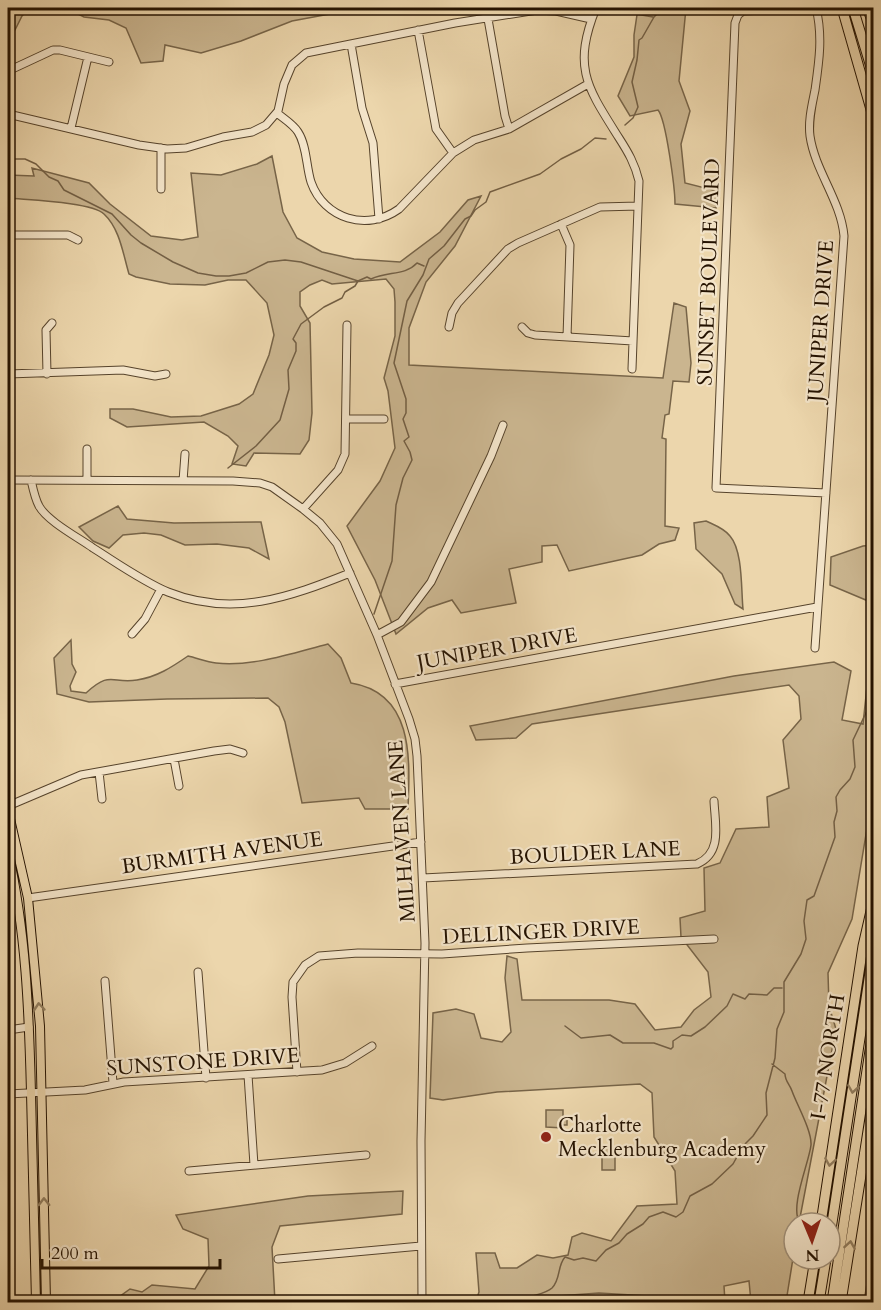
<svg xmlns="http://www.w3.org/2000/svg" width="881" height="1310" font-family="Cardo,serif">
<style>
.green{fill:#cab58f;stroke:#776448;stroke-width:1.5}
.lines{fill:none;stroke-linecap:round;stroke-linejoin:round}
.stream{stroke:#735f44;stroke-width:1.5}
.minor-casing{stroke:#56432b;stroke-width:9}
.major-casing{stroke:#241200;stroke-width:10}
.highway-casing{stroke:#241200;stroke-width:11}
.minor{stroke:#f3e4c9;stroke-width:7}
.major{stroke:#ecd6ac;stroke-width:8}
.highway{stroke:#ecd6ac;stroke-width:9}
.oneway{stroke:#927e5f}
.poi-dot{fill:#8f2418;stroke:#f3e4c9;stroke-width:2}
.labels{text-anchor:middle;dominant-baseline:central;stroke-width:4.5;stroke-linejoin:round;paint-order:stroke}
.street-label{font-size:21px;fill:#241200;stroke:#f3e4c9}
.poi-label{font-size:21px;fill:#241200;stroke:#f3e4c9;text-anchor:start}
</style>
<rect width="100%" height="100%" fill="#ecd6ac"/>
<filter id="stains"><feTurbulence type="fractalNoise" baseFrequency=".00333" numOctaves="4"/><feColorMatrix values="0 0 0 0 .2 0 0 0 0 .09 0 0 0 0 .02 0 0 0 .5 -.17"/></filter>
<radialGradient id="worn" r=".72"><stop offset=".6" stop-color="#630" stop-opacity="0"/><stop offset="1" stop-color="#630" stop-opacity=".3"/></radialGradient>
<path class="green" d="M11,8h18l-7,8 -7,14 -7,3v-23z
M56,8h107l4,2 13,3 54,-5h128l-70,13 -51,20 -40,12 -36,-8 -2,16 -22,2 -15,-35 -17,-8 -25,-3 -14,-7z
M638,8h48l-7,73 11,30 -9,33 4,39 32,8 -1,17 -41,-4c0,-15 -9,-85 -17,-94l-28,6 -12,-20 16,-39v-22z
M272,156l11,56 14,26 25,14 32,7 46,3 40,-30 28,-32 13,-4 -26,50 -29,36 -17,46v37l254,13 11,-75 12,4 5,56 -2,19 -16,-1 -4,33 -4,1 -3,23 4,1 -1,87 14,2 -4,12 -16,4 -17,11 -73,16 -12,-26 -15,1v16l-33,7 7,34 -55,10 -9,-13 -24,8 -32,26 -21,-54 -28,-54 33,-45 15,-33 -7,-57 -4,-13 11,-42v-34l-1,-13 -8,-10 -54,5 -10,-4 -12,5 -10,7v14l10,17 2,90 -3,27 -9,14 -46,-1 -8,13 -14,-2 6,-18 -10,-10 -24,-14 -77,5 -17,-9v-9h23l38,8 30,-1 38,-12 14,-10 16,-39 5,-20 -7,-32 -21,-23h-18l-23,5 -35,-1 -34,-7 -7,-3c-6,-20 -9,-45 -25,-60 -12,-12 -78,-14 -96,-16v-23l26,1 -2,-8 57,15 21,21 41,32 31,4 16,-3 -7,-64 30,2 36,-11z
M118,506l9,13 47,4 87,-1 8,37 -20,-11 -32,-4 -32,1 -24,-10 -17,-2 -21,2 -14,13 -16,-7 -14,-14z
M706,521c8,4 18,7 24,15 13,15 11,53 13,73l-8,-5 -13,-30 -26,-25 -2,-26z
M873,545v58l-43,-18 1,-28 32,-11z
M873,630v162l-21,127 -24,54 1,33 7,23 -37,194h-5v29l-8,50h-35l-2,-21 -25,5 1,16h-73l-4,-6 -49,-3 -41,3 -17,6h-77l12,-1 3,-9 -3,-39h19l5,15h17l20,-13 16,3 15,-3 4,-18 10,-4 29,8 26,-35 40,-2 -2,-33 -21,-34 -2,-44 -12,-9 -143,8 -54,8 -13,-2 3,-85 23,-4 18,5 7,24 21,4 9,-10 -6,-54 2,-22 10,3 5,41h87l26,4 20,26 26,-3 13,-17 17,-13 -3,-25 -27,-35 -1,-19 25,-7 -1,-43 16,-5 16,-34 33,-2 -2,-30 22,-9 -6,-48 18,-21 -2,-23 -10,-11 -257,39 -16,14 -40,2 -6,-14 264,-50 100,-14 17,9 -9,49 21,4z
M71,640l1,24 4,8 -6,14 1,5 15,2c25,-23 25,-9 51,-13 20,-3 35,-13 51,-24 9,2 19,6 28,7 37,4 77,-10 112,-19l13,14 10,25c63,10 59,76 57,126h-43l-6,-11 -57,5 -17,-81 -6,-15 -11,-9 -101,1 -78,3 -32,-8 -3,-36z
M546,1110h17v6h4v9h-4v3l-17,-1z
M602,1147l13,1v22h-13z
M403,1191l-1,23 -122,12 -8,21 3,55h-156v-5l11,-8 12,3 10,-7 43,4 14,-23 -1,-27 -25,-10 -7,-14 132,-19z
M873,1246v56h-9z"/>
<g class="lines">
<path class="stream" d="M624,8l12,6 17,3
M8,16l6,-8
M625,125l8,-7 5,-11 -6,-25 5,-22 2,-20 3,-2 12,-21 9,-9
M8,159h17l11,5 13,13 9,4 6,9 48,24 19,21 10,8 32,19 25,11 18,3h13l17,-3 22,-11 17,-2 16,2 57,19
M228,468l28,-22 24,-26 9,-31 -1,-19 8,-19v-8l-3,-4 8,-15 23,-17 18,-9 3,-6 10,-6 3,-5 9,-4 4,2c17,-8 34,-3 46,-16l7,3
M374,614l18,-53 4,-56 7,-27 9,-18 -2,-8 -6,-11 5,-4 -6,-18 3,-6v-14l-12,-36 13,-62 16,-26 6,-16 15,-13 21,-27 6,-3 4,-6 11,-8 4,-10 50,-18 21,-15 20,-10 14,-11 11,1
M565,1026l16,12 29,-3 13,8h31l17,6 2,-2v-6l9,-6 9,1 14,-9 22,-21 6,-12 12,5 4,-5 18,1 7,-7h8
M772,1064l13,10c0,7 5,11 7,17 5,14 20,40 19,54 -2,18 -22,63 -11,78
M521,1302c8,-8 22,-6 31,-14 9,-9 5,-22 13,-31l9,3 9,-2 13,3 10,-11 13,-7 8,-9 16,-10 6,-7 14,-5 13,5 7,-5 7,-16 22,-12 21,-20 10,-18 10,-10 14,-21 -1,-22 9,-35 2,-29 7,-17v-30l17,-28 5,-15 -2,-18 3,-21 7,-4 21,-59 -1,-15 3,-11 -1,-14 4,-7 10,-11 5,-12 -2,-27 21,-44"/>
<defs>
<path id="minor" d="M596,8c-24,60 -9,79 23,130 9,14 16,26 20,43l-7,188
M804,8l-61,3 -5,4 -3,8 -19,465 110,5
M488,19l17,97 4,13
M418,30l18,99 17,24
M351,44l11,64 11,35 6,76
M8,71l45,-21h7l49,12
M277,113c7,6 16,11 21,19 9,14 8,34 13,50 13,37 56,50 88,27l54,-56 21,-13 35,-11 79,-45
M8,114l131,31 28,4 19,-1 37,-11 29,-5 14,-7 12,-14 6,-27 8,-19 14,-12 149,-30 82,-13 19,1 35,8
M71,128l17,-71
M161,189v-41
M561,224l9,21 -3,92
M8,235h60l10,5
M449,327l3,-14 6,-10 50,-54 10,-6 82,-36 38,-1
M522,327l6,6 7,2 98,6
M8,374l115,-4 32,6 11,-2
M47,374l-1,-44 6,-7
M346,419h38
M8,480l225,1 27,2 12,4 31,22 17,14 17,21 40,91 32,84 6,20 2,17 8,187 -4,198 1,161
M31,480c2,9 4,19 8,26 8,15 40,32 54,42 24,15 49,33 75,44 65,26 122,5 182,-19
M87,480v-31
M183,481l2,-27
M303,509l35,-39 7,-16 2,-129
M132,634l13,-15 16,-30
M377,635l24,-13 30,-40 60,-126 12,-31
M815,648l29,-412c-3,-35 -29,-65 -34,-100 -2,-15 2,-31 5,-46 4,-28 8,-54 1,-82
M395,684l422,-77
M174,759l5,27
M99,772l3,27
M8,806l73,-31 133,-24 16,-2 13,4
M423,878l274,-14c26,-11 18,-40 17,-63
M28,898l393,-56
M198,972l8,106
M105,981l8,102
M8,1030l21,-3
M297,1072l-5,-75 1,-15 12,-17 14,-9 39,-3 84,1 85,-6 187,-9
M248,1075l6,90
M8,1094l77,-4 39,-8 198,-12 23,-7 27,-17
M189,1171l177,-16
M278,1259l143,-13"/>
<path id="major" d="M8,810l20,88 12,128 6,276
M8,852c18,79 21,160 23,241 2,69 3,140 5,209"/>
<path id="highway" d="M842,8l32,112
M853,8l21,69
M867,8l7,17
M821,1223l42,-277 11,-48
M830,1236l44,-290
M808,1302l7,-43
M819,1302l7,-43
M832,1302l42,-278
M841,1302l33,-209"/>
</defs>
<use href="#minor" class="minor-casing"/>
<use href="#major" class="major-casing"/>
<use href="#highway" class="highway-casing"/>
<use href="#minor" class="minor"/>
<use href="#major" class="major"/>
<use href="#highway" class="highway"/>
</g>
<defs><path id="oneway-chevron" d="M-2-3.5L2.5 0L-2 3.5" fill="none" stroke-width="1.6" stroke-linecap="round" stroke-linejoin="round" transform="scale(1.5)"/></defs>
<g class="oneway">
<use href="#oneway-chevron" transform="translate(39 1007) rotate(-95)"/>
<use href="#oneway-chevron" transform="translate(853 1089) rotate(99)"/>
<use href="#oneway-chevron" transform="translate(830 1162) rotate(99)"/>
<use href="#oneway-chevron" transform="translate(44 1202) rotate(-91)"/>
<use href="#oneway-chevron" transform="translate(850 1245) rotate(-81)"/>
</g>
<circle class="poi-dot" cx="546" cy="1137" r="6"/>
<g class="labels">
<g class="street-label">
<text transform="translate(709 272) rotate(-88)">SUNSET BOULEVARD</text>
<text transform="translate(821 321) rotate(-86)">JUNIPER DRIVE</text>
<text transform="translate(497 649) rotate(-10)">JUNIPER DRIVE</text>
<text transform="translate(402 831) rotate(-94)">MILHAVEN LANE</text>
<text transform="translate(222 853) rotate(-8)">BURMITH AVENUE</text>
<text transform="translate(595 853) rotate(-3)">BOULDER LANE</text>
<text transform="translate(541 932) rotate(-3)">DELLINGER DRIVE</text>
<text transform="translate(828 1057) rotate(-81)">I-77 NORTH</text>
<text transform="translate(203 1062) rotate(-4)">SUNSTONE DRIVE</text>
</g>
<g class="poi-label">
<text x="558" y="1125">Charlotte<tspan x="558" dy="24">Mecklenburg Academy</tspan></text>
</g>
</g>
<rect width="881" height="1310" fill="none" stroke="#ecd6ac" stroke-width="30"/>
<rect x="9" y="9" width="863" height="1292" fill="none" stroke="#241200" stroke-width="3"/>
<rect x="15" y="15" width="851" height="1280" fill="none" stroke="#241200" stroke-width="1.5"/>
<g transform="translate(812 1241) rotate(178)"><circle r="28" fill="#f3e4c9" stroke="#a09079" stroke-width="1.5"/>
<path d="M0-4.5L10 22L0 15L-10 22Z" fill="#8f2418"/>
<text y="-9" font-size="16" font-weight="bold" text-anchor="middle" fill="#241200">N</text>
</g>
<path d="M42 1259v9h178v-9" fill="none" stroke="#241200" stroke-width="3"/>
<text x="51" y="1259" font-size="18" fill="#241200" stroke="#f3e4c9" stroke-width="4.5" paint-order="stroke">200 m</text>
<rect width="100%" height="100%" filter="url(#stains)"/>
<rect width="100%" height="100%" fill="url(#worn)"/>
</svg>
